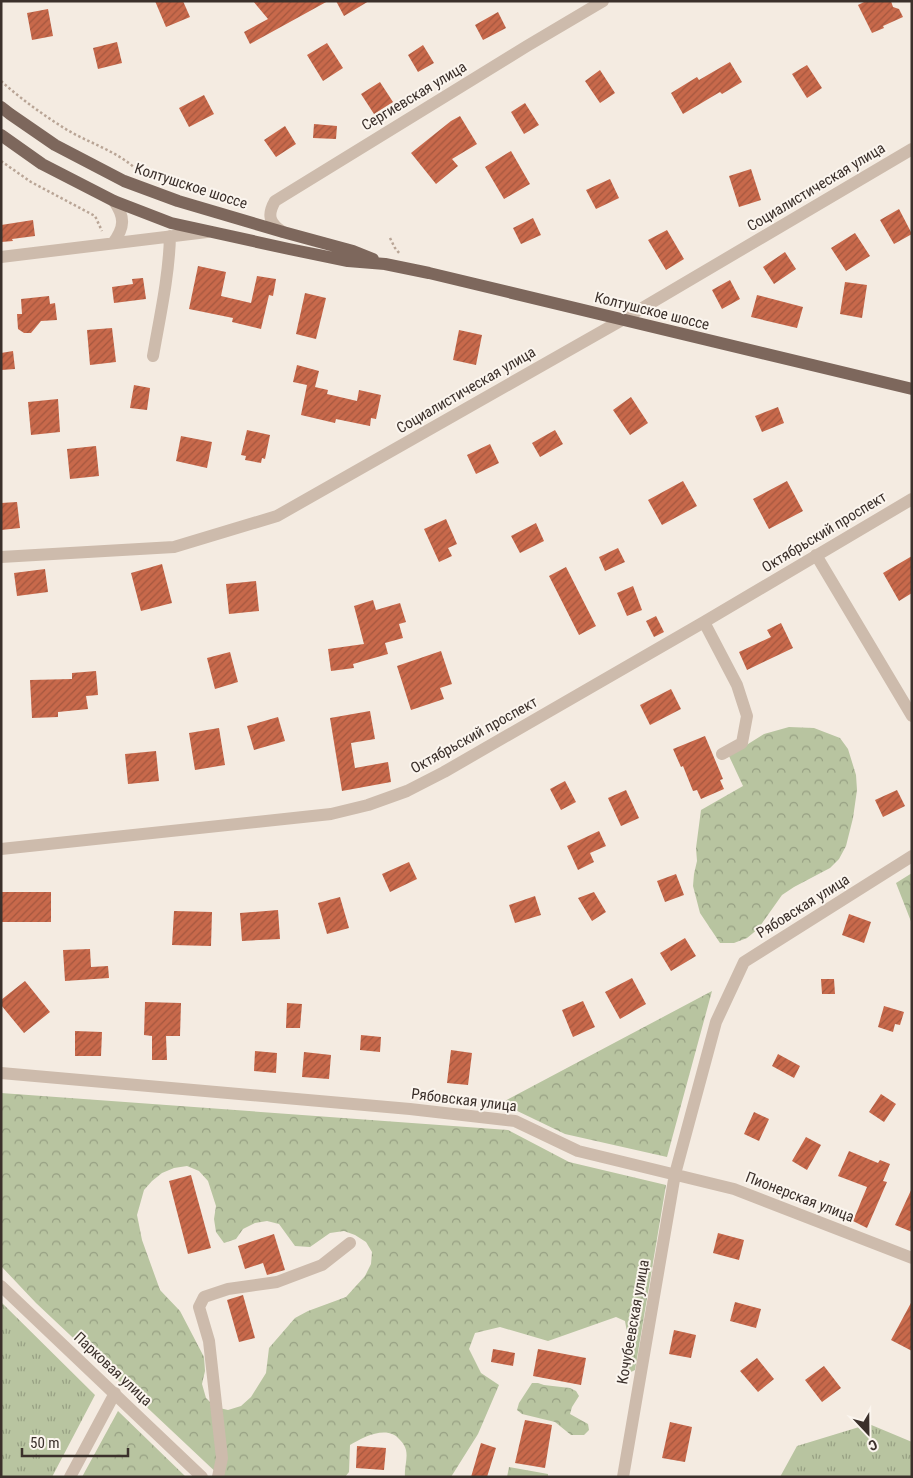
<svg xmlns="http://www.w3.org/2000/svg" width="913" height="1478" font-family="'Roboto Condensed',sans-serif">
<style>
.grass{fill:url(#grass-tufts)}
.forest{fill:url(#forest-crowns);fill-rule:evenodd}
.building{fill:url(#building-hatch)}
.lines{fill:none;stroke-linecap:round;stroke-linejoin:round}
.path{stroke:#b9a596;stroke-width:2.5;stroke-dasharray:2.5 2.5;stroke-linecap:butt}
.minor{stroke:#cdbbac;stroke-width:12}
.major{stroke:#7d675c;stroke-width:12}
.labels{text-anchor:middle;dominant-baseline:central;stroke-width:4;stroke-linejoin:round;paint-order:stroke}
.street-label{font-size:15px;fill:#3b302b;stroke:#fbf5ee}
</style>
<defs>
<pattern id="grass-tufts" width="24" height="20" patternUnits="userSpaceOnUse" patternTransform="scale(1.25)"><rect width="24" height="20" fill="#b8c4a0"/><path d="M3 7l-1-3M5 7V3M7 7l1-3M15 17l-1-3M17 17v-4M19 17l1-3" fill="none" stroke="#97a083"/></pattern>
<pattern id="forest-crowns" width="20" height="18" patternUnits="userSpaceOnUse" patternTransform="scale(1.25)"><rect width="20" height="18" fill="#b8c4a0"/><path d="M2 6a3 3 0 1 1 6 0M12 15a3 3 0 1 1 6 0" fill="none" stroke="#97a083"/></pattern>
<pattern id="building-hatch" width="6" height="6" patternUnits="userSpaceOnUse" patternTransform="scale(1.25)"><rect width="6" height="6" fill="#c8694b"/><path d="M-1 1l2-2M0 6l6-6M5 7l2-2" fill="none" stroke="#a4573f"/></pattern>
</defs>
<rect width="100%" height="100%" fill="#f4ebe1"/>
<path class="grass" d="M1,1302l94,93 -43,82h-51z
M869,1424l43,18v35h-132l17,-31z"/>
<path class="forest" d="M789,727l25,1 26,10 8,11 8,26 1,15 -4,28 -7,28 -7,13 -9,9 -36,19 -12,8 -24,34 -11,9 -13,5h-14l-20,-30 -7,-27 1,-12 3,-13 -1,-13 5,-38 42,-24 -14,-30 35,-22z
M912,873v51l-16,-41z
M712,991l-45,166 -102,-23 -64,-31z
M1,1093l507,37 61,32 97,23 -31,185 -6,3 -6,-4v-10l5,-21 -3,-17 -9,-4 -68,24 -48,-14 -25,6 -6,16 12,24 18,12 -21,49 -27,43h-46c-1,-9 3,-18 1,-27 -1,-4 -3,-7 -6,-10 -12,-16 -37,-3 -50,5l-1,27 -4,5h-124l-185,-174 -35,-37zM187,1166l12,5 9,10 8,25 -2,13 2,13 8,11 12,-4 7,-10 12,-6 12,-2 12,3 16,22 15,1 20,-14 14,-2 11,4 11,7 6,10 -1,12 -6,12 -19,21 -38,14 -13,7 -26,30 -3,25 -15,24 -10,9 -13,4 -13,-3 -9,-9 -4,-14 3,-13 -1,-14 -24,-46 -20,-21 -18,-50 -5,-25 7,-25 8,-9 10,-8 12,-5z
M532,1383h6l6,2 26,3 6,3 3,5 -7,11 -2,7 18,10 1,6 -5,5h-13l-16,-13 -33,-8 -5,-4 2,-7z
M118,1411l68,66h-104z
M509,1467l39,7v3h-41z"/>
<path class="building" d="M155,1h28l7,16 -24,10z
M253,1h75l-78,43 -6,-12 24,-13z
M336,1h33l-25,15z
M866,1h25l2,6 6,2 4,8 -20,9 1,2 -12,5 -14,-28z
M48,9l5,27 -21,4 -5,-27z
M498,12l8,16 -23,12 -8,-15z
M117,42l5,21 -24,6 -5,-21z
M327,43l16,25 -20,13 -16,-26z
M423,45l11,18 -16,9 -10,-17z
M730,62l12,20 -20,12 -2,-2 -37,22 -12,-21 26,-16 2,3z
M807,65l15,23 -15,10 -15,-24z
M600,70l15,23 -15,10 -15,-22z
M380,82l13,20 -19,12 -13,-20z
M204,95l10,19 -25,13 -10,-19z
M525,103l14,22 -15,9 -13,-22z
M460,116l17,28 -25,15 6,7 -22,18 -25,-31 40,-32z
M314,124l23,2 -1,13 -23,-1z
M285,126l11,18 -20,13 -12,-17z
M511,151l19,33 -26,15 -19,-32z
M751,169l10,31 -22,7 -10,-31z
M610,179l9,19 -23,11 -10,-19z
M899,209l13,25 -18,10 -14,-24z
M533,218l8,17 -20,9 -8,-16z
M33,220l2,16 -23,3 1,2 -12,1v-17z
M667,230l17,29 -18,11 -18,-30z
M855,233l15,23 -24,15 -15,-23z
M785,252l11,17 -22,15 -11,-17z
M198,266l28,6 -5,24 30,7 6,-27 19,3 -3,17 -4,-1 -8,34 -29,-7 1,-4 -44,-9z
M143,278l3,21 -32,4 -2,-16 21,-3 -1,-5z
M730,280l10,19 -18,10 -10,-19z
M845,282l22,3 -5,33 -22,-4z
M305,293l21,5 -10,41 -20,-5z
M757,295l46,12 -6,21 -46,-11z
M49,296l1,8 5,-1 2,17 -16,1 -10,12h-7l-6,-4 -1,-15h5l-1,-15z
M112,328l4,34 -26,3 -3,-35z
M459,330l23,5 -6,30 -23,-5z
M13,351l2,18 -14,1v-17z
M297,365l22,6 -4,16 13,3 -1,4 30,7 2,-11 22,5 -5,24 -5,-1 -1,8 -34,-7 -1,4 -34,-8 6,-30 -14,-3z
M134,385l16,3 -3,22 -17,-2z
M631,397l17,26 -18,12 -17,-25z
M58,399l2,33 -29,3 -3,-33z
M778,407l6,16 -22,9 -7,-16z
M247,430l23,5 -5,24 -3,-1 -1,5 -16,-3 1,-4 -5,-1z
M555,430l8,14 -23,13 -8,-14z
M181,436l31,6 -5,26 -31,-7z
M490,444l9,19 -23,11 -9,-19z
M96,446l3,30 -29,3 -3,-30z
M683,481l14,25 -35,19 -14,-25z
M787,481l16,30 -34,18 -16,-30z
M17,502l3,26 -19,2v-27z
M446,519l11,25 -9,4 4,8 -13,6 -15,-33z
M536,523l8,18 -24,12 -9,-17z
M618,548l7,14 -20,9 -6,-14z
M912,556v37l-13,8 -16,-28z
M162,564l10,39 -31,8 -10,-38z
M566,567l30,59 -17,9 -30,-59z
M45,569l3,23 -31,4 -3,-23z
M256,581l3,30 -30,3 -3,-30z
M633,586l9,24 -15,6 -10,-23z
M373,600l3,10 24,-7 6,19 -7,2 4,14 -18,5 3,11 -35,10 1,4 -23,3 -3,-22 36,-5 -10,-38z
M656,616l8,16 -10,5 -8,-16z
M781,623l12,25 -46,22 -8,-18 32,-15 -4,-7z
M441,651l11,33 -12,4 4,11 -33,11 -14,-44z
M230,652l8,30 -23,7 -8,-31z
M96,671l2,24 -12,1 2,13 -30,3v5l-26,1 -2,-38 42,-1v-6z
M671,689l10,20 -31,16 -10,-20z
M370,711l5,28 -24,4 4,25 33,-6 3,20 -49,9 -12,-73z
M278,717l7,24 -31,9 -7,-24z
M219,728l6,37 -30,5 -6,-37z
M705,736l18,43 -3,1 4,9 -23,10 -4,-9 -4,1 -10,-25 -2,1 -8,-18z
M156,751l3,30 -31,3 -3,-30z
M565,781l11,21 -15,8 -11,-21z
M626,790l13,28 -18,8 -13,-28z
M897,790l8,16 -22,11 -8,-17z
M599,831l7,15 -16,7 4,9 -16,8 -11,-24z
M409,862l8,17 -27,13 -8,-18z
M676,874l8,21 -19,7 -8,-21z
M1,892h50v30h-50z
M594,892l12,20 -14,9 -14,-23z
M535,896l6,19 -26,8 -6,-18z
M340,897l9,31 -22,6 -9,-31z
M278,910l2,29 -38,2 -2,-28z
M174,911l38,1 -1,34 -39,-1z
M849,914l22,8 -7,21 -22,-8z
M685,938l11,18 -25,15 -11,-18z
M90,949l1,18 17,-1 1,12 -44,3 -2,-31z
M632,978l14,26 -26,15 -15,-27z
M821,979h13l1,15h-13z
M25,981l25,31 -26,21 -23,-28v-5z
M583,1001l12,26 -22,10 -11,-27z
M145,1002l36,1 -1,33h-14l1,24h-15v-24l-8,-1z
M287,1003l15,1 -2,24h-14z
M884,1006l20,6 -4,13 -5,-1 -2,8 -15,-5z
M75,1031l27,1 -1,24h-26z
M361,1035l20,2 -1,15 -20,-2z
M451,1050l21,3 -4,32 -21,-2z
M255,1051l22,2 -1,20 -22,-2z
M304,1052l27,3 -2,24 -27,-2z
M778,1054l22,12 -6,12 -22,-12z
M881,1094l15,10 -12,18 -15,-10z
M754,1112l15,7 -10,22 -15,-7z
M806,1137l15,8 -14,25 -15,-9z
M849,1151l29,12 2,-3 10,4 -7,17 4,1 -20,46 -14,-7 14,-34 -29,-11z
M191,1175l20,73 -23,6 -19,-73z
M912,1188v44l-17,-7z
M718,1233l26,7 -5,20 -26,-7z
M274,1234l11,36 -18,5 -4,-12 -18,6 -7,-23z
M243,1295l12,43 -16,4 -12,-42z
M912,1301v50l-21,-11z
M735,1302l26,7 -5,19 -26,-7z
M674,1330l22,5 -5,23 -22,-4z
M493,1349l22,4 -2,13 -22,-4z
M538,1349l48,9 -5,27 -48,-9z
M757,1358l17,21 -16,13 -18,-21z
M824,1366l17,22 -19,14 -17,-22z
M525,1420l27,5 -7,43 -30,-5z
M670,1422l22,5 -7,35 -23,-4z
M481,1443l15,5 -9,29h-16z
M357,1446l29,2 -2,22 -28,-2z"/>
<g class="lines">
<path class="path" d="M1,81c20,18 41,33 63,47 24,15 54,23 74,43
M1,161l30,21 64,34 7,15
M241,204l1,-3
M390,238l5,10 5,6"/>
<path class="minor" d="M283,232c-14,-9 -16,-17 -8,-31l252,-155 76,-45
M113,243c12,-16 12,-26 1,-42
M1,257l206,-25
M153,356c7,-40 16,-80 17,-120
M816,555l96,161
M1,557l173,-10 103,-31 345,-196 290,-171
M704,622l33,63 10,31 -5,27 -20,11
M1,849l330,-35 37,-9 39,-14 37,-19 260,-150 208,-123
M1,1073l409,36 105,12 63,30 156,38 178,69
M1,1286l201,191
M70,1477l45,-84
M218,1477l4,-19 -13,-117 -10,-34 5,-10 24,-8 49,-7 45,-17 28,-22
M623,1477l52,-303 41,-152 28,-60 168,-106"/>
<path class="major" d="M1,107l9,7 45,31 69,36 54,20 105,31 70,19 20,8
M1,135l41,29 72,37 57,22 118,26 59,12 37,3 44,9 483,116"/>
</g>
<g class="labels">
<g class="street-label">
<text transform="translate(414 96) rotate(-31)">Сергиевская улица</text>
<text transform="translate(191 186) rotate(18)">Колтушское шоссе</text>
<text transform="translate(816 187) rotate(-31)">Социалистическая улица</text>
<text transform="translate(652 311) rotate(14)">Колтушское шоссе</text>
<text transform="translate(466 390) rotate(-30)">Социалистическая улица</text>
<text transform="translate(824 532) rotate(-31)">Октябрьский проспект</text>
<text transform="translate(474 735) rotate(-29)">Октябрьский проспект</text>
<text transform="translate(803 906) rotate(-32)">Рябовская улица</text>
<text transform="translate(464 1100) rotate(7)">Рябовская улица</text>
<text transform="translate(800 1197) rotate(21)">Пионерская улица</text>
<text transform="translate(633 1322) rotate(-80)">Кочубеевская улица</text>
<text transform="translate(113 1369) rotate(43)">Парковая улица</text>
</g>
</g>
<rect width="913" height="1478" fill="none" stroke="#3b302b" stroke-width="5"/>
<g transform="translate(868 1433) rotate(158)" stroke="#fbf5ee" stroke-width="4" paint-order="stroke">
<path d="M0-4L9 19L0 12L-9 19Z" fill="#3b302b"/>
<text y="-8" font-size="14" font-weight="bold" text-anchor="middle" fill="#3b302b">С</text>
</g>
<path d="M22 1448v8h106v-8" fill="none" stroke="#3b302b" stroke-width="2.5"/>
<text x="30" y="1448" font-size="15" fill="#3b302b" stroke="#fbf5ee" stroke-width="4" paint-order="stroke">50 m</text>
</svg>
